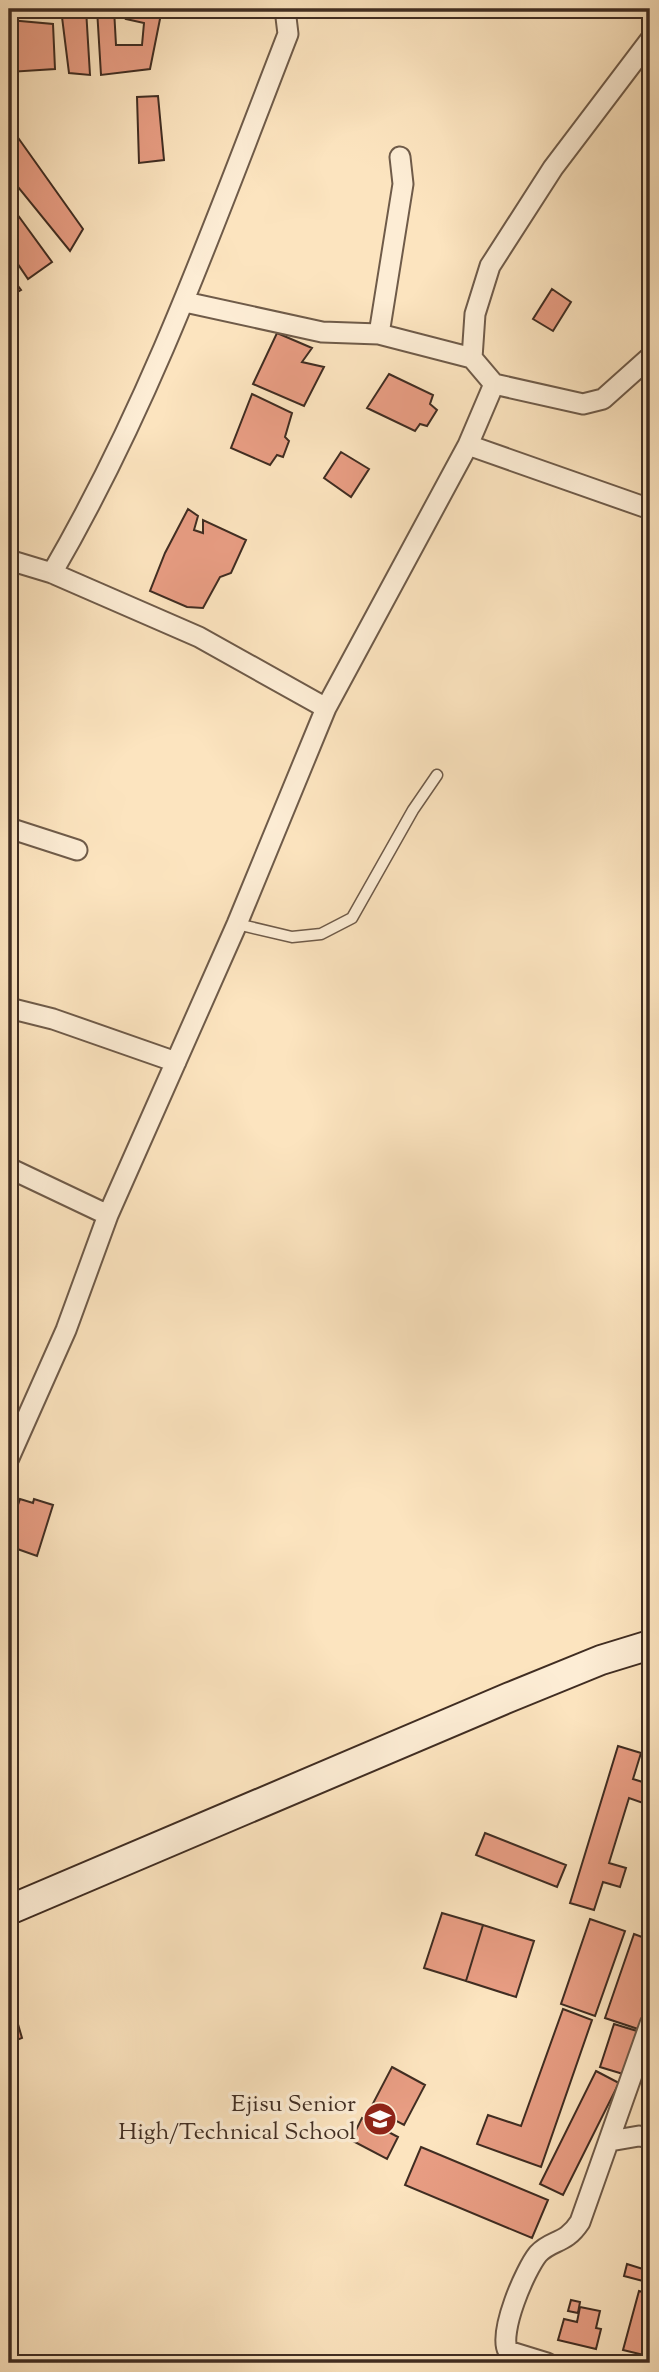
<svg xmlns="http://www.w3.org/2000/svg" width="659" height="2372" font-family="'Sorts Mill Goudy',serif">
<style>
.building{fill:#e89d83;stroke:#402d22;stroke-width:2}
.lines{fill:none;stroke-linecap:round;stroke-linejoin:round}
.lane-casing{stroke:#6f5b49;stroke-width:13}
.street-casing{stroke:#6f5b49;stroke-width:23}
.secondary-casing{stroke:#402d22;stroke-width:32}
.lane{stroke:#fdedd5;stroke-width:10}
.street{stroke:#fdedd5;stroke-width:19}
.secondary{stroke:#fdedd5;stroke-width:28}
.labels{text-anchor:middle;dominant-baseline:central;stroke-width:7;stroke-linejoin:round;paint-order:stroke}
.poi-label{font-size:24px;fill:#402d22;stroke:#fdedd5;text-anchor:end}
</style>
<rect width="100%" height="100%" fill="#fce4bf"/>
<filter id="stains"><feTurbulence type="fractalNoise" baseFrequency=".00286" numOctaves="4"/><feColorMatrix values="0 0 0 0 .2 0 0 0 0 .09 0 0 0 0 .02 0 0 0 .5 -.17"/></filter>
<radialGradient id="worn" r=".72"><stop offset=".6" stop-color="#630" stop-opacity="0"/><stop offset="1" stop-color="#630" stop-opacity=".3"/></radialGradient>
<path class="building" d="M61,9h25l4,66 -21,-2z
M97,9h17l2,36h26l2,-22 -18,-4 5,-10h31l-12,60 -49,6z
M9,20l44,4 2,45 -46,3z
M158,96l6,64 -25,3 -2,-66z
M9,125l74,104 -13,22 -61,-75z
M9,203l43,59 -24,17 -19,-28z
M9,274l12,16 -12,7z
M552,289l19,13 -18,29 -20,-12z
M277,333l35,15 -10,14 22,5 -20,39 -51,-22z
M389,374l44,21 -3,9 7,6 -10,16 -7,-2 -5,7 -48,-23z
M252,394l40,19 -7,24 4,4 -6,16 -6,-2 -7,10 -39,-17z
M341,452l28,17 -18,28 -27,-19z
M188,509l10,7 -4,14 9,3v-13l43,20 -15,33 -11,4 -17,31 -16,-1 -37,-16 15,-38z
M20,1499l13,4 1,-4 19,6 -16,51 -28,-10 4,-17 -3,-1z
M618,1746l23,7 -8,26 16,5 -6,19 -14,-5 -20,65 17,5 -6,19 -17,-5 -9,28 -24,-7z
M485,1833l81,32 -9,22 -81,-32z
M650,1906v29l-8,-3z
M442,1913l41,12 -17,56 -42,-13z
M590,1919l35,12 -30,85 -34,-12z
M483,1925l51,16 -18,56 -50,-16z
M634,1934l16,6v54l-12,35 -33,-11z
M11,2000l11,38 -13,5v-42z
M563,2009l29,11 -51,147 -64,-23 11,-29 33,11z
M614,2024l23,7 -14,43 -23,-7z
M392,2067l33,18 -21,40 -15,-8 -3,6 -18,-10z
M596,2071l23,12 -56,112 -23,-11z
M362,2118l36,19 -11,22 -36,-19z
M421,2147l127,53 -16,38 -127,-53z
M627,2264l19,6 -3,11 -19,-5z
M639,2291l11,3v68l-3,-1 1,-5 -25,-6z
M571,2300l9,2 -2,11 -10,-2z
M580,2307l20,4 -4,17 5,1 -5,20 -38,-9 6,-21 13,3z"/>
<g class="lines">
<defs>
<path id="lane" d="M237,924l55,13 29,-3 31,-16 61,-108 24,-35"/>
<path id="street" d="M650,40l-97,128 -63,98 -15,48 -3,44 22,26 89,20 20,-5 47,-42
M185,302l137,30 57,2 93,24
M379,334l24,-150 -3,-27
M468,445l182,64
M9,560l43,13 147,64 127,71
M52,573c100,-172 164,-354 236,-539l-3,-25
M9,828l68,22
M9,1008l44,11 123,43
M9,1168l99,47
M9,1458l57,-128 42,-115 129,-291 89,-216 142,-263 26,-61
M610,2141l29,-5 11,2
M547,2363l-39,-12c-10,-18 17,-81 30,-97 14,-15 27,-9 42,-32l70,-198"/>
<path id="secondary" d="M9,1910l501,-213 91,-37 49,-15"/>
</defs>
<use href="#lane" class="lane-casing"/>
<use href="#street" class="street-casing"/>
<use href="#secondary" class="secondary-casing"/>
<use href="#lane" class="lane"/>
<use href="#street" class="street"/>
<use href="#secondary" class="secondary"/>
</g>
<defs>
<symbol id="school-disc" viewBox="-11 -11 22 22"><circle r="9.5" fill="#8f2418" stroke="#fdedd5"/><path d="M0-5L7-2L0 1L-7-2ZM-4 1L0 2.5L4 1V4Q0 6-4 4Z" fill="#fff"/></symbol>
</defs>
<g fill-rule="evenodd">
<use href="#school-disc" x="361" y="2100" width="38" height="38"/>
</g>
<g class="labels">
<g class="poi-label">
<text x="356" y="2105">Ejisu Senior<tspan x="356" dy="28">High/Technical School</tspan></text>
</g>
</g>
<rect width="659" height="2372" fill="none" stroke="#fce4bf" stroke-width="35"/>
<rect x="10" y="10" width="638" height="2351" fill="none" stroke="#402d22" stroke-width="3.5"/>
<rect x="18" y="18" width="624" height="2337" fill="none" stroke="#402d22" stroke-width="2"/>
<rect width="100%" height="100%" filter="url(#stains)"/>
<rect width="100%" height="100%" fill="url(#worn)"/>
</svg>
